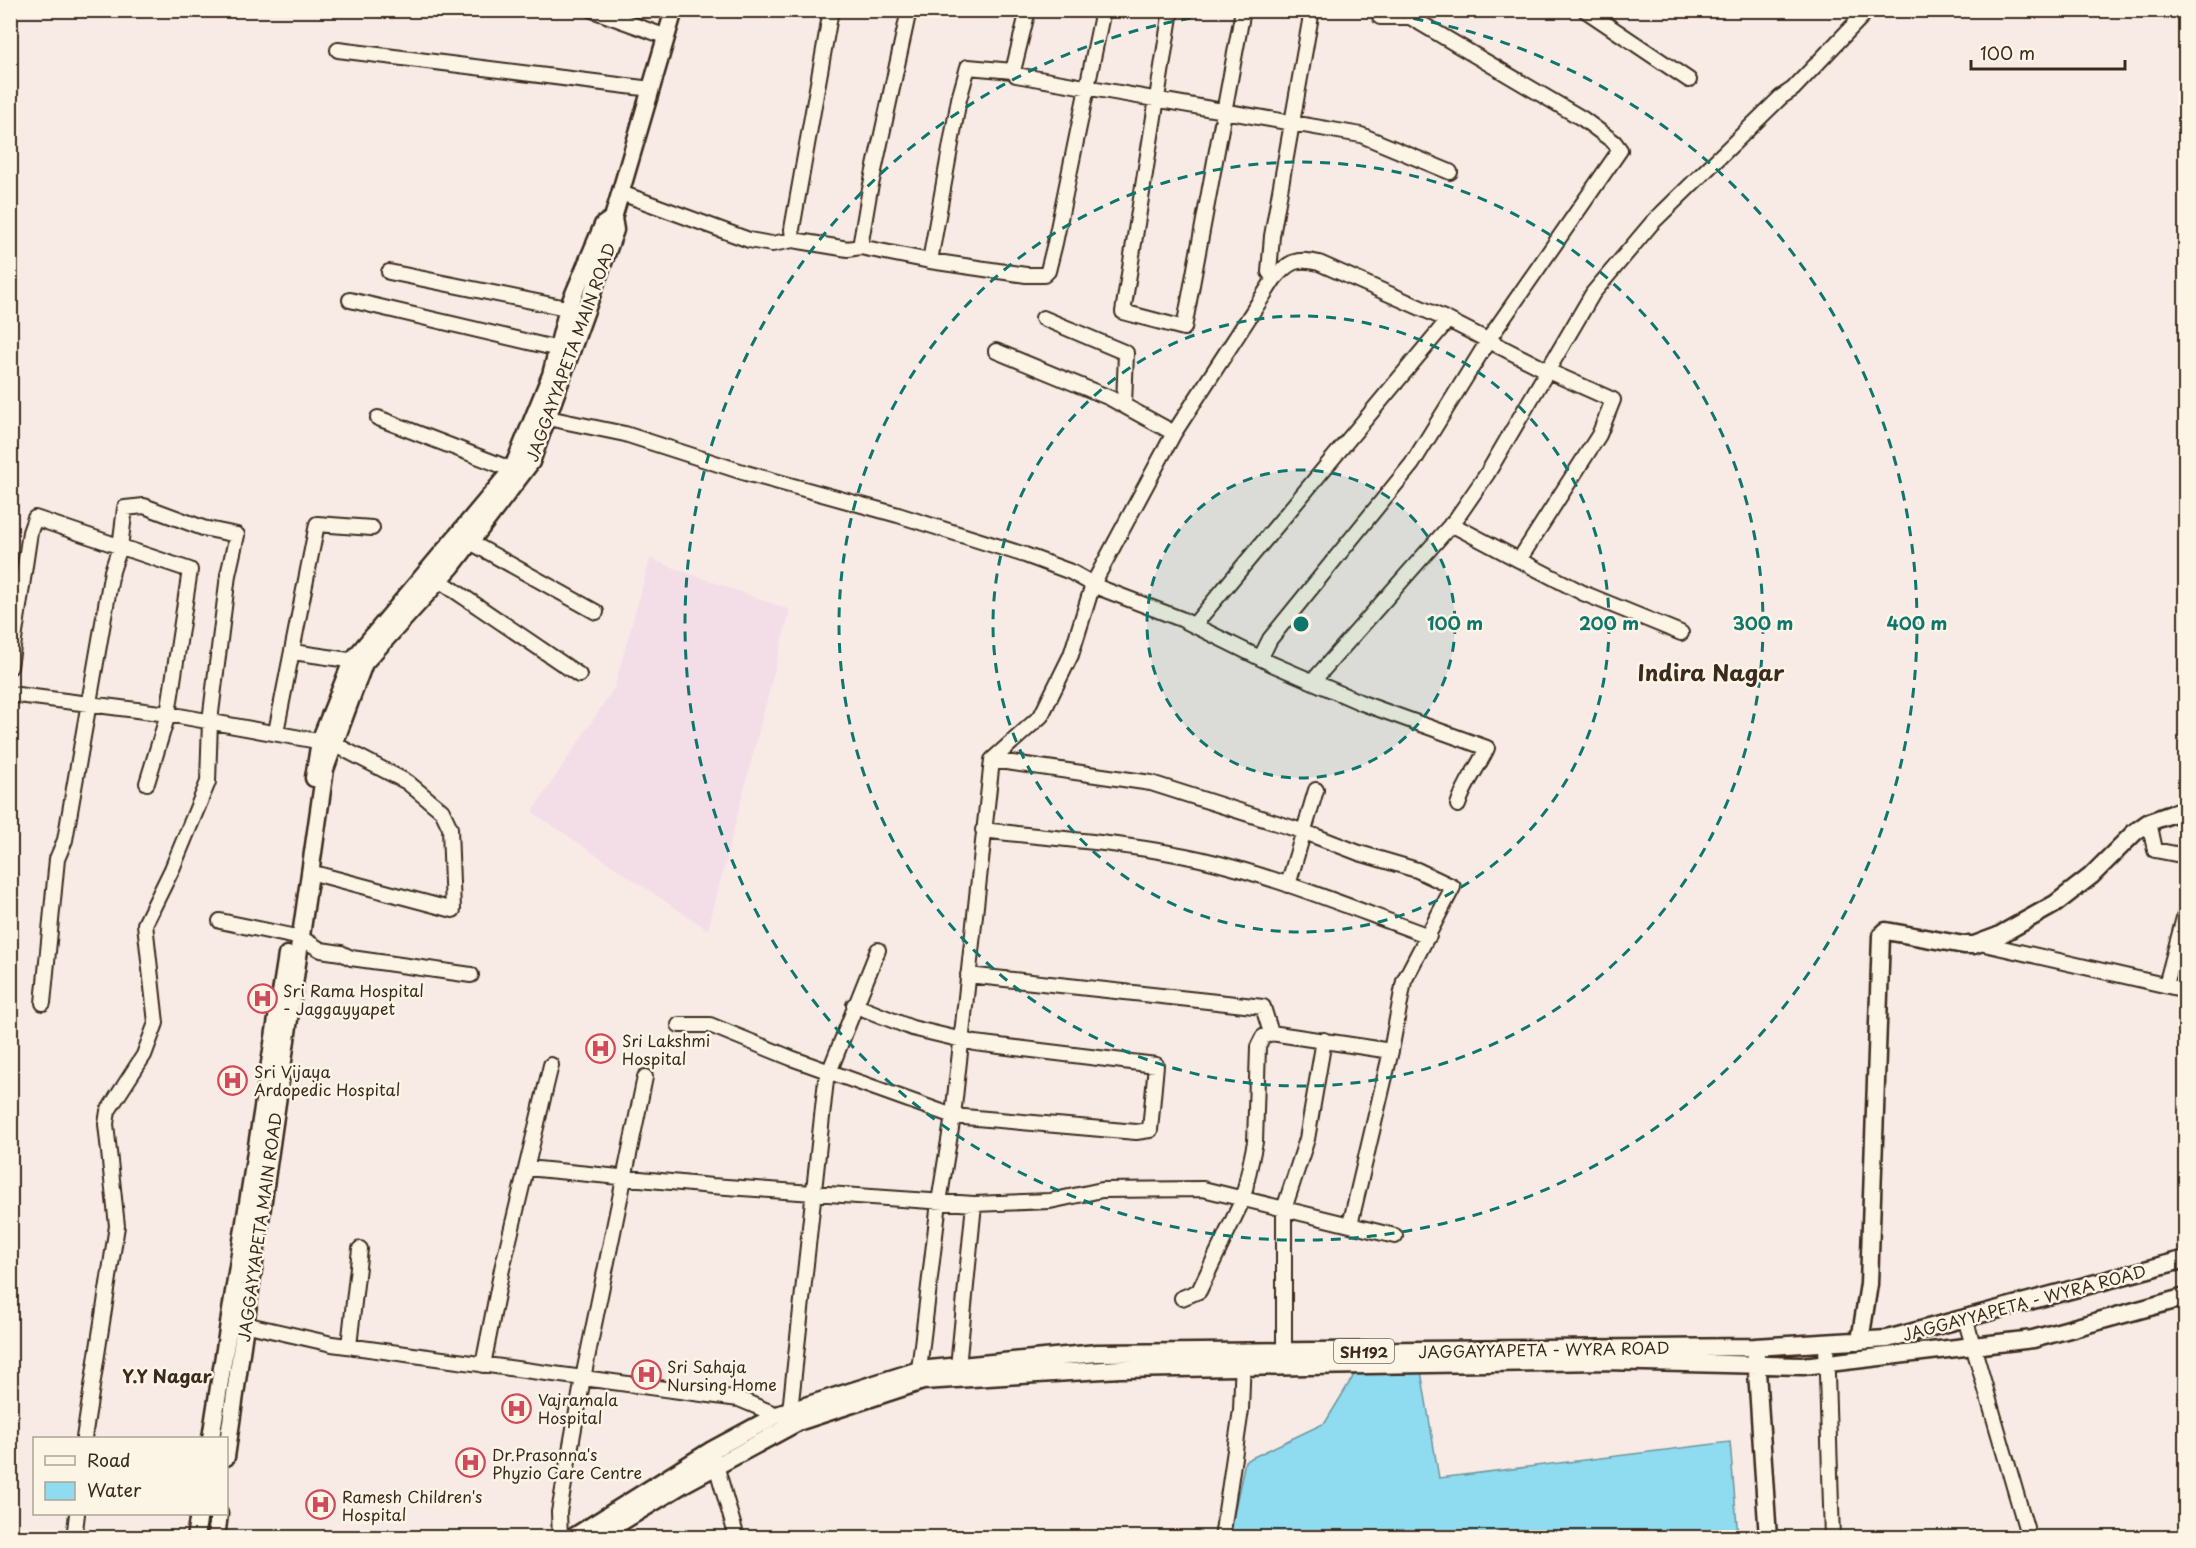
<svg xmlns="http://www.w3.org/2000/svg" width="2196" height="1548" font-family="'Playpen Sans',sans-serif">
<style>
.built{fill:#f3dee8}
.water{fill:#8fdbef;stroke:#6d949b;stroke-width:1.5}
.lines{fill:none;stroke-linecap:round;stroke-linejoin:round}
.minor-casing{stroke:#3b2a1e;stroke-width:18}
.major-casing{stroke:#3b2a1e;stroke-width:21}
.minor{stroke:#fcf5e5;stroke-width:14}
.major{stroke:#fcf5e5;stroke-width:16}
.ring{fill:none;stroke:#0f766e;stroke-width:3;stroke-dasharray:10 8}
.labels{text-anchor:middle;dominant-baseline:central;stroke-width:5;stroke-linejoin:round;paint-order:stroke}
.shield{fill:#fcf5e5;stroke:#75675a;stroke-width:1.5}
.shield-label{font-size:15px;font-weight:bold;fill:#3b2a1e}
.street-label{font-size:16px;fill:#3b2a1e;stroke:#fcf5e5}
.poi-label{font-size:16px;fill:#3b2a1e;stroke:#fcf5e5;text-anchor:start}
.neighbourhood-label{font-size:18px;font-weight:bold;fill:#3b2a1e;stroke:#fcf5e5}
.district-label{font-size:22px;font-weight:bold;fill:#3b2a1e;stroke:#fcf5e5}
.centre{fill:#0f766e;stroke:#fcf5e5;stroke-width:3}
.ring-label{font-size:18px;text-anchor:middle;font-weight:bold;fill:#0f766e;stroke:#fcf5e5;stroke-width:5;stroke-linejoin:round;paint-order:stroke}
</style>
<rect width="100%" height="100%" fill="#f8ebe6"/>
<filter id="ink" filterUnits="userSpaceOnUse"><feTurbulence type="fractalNoise" baseFrequency=".0167" numOctaves="2"/><feDisplacementMap in="SourceGraphic" scale="12" xChannelSelector="R" yChannelSelector="G"/><feConvolveMatrix kernelMatrix="1 2 1 2 8 2 1 2 1" color-interpolation-filters="sRGB"/></filter>
<g filter="url(#ink)">
<path class="built" d="M650,559l140,51 -82,320 -176,-118 82,-124z"/>
<path class="water" d="M1360,1365h60l19,113 291,-36 8,95 -509,1 16,-77 80,-38z"/>
<g class="lines">
<defs>
<path id="minor" d="M592,10l75,27
M1171,10l-48,302 61,16 59,-318
M1585,10l104,70
M338,50l313,39
M1013,71l15,-61
M621,193l128,47 23,4 21,-4 55,9 12,-2 70,14 96,14h18l4,-4 7,-28 48,-233
M793,240l-1,-11 39,-219
M860,247l9,-53 40,-184
M930,261l29,-162 9,-32 45,4 3,4 345,60 89,37
M389,272l197,40
M1274,279c14,-17 23,-22 45,-16l129,57 100,51 65,29 -14,35 -80,125 -68,-36
M350,300l217,51
M1043,318l83,35 -2,51
M996,351l114,47 64,35
M378,418l143,55
M548,418l77,16 121,39 152,42 127,40 46,17 29,16 81,31 91,45 90,39 125,45c-9,20 -23,36 -29,57
M470,542l126,70
M1519,560l64,33 98,40
M439,580l140,95
M1194,625l254,-305
M293,652l69,10
M1261,657l9,-18 142,-175 81,-131 127,-183 -6,-8 -31,-23 -173,-102h-30
M10,667l20,-135 5,-14 155,52 -22,144 -21,69
M1313,681l143,-162 31,-45 106,-181 59,-70 129,-126 12,-8 75,-79
M10,694l158,20 166,30 73,38 35,29 8,17 3,82 -143,-38
M276,732l41,-208 55,4
M992,760l159,23 151,48 57,22 58,17 36,17 -49,94 -13,70 -41,174
M2149,822l6,28 31,6
M983,830c72,9 146,13 217,29 78,18 154,50 229,77
M1288,885l28,-95
M220,921l81,17 20,12 20,3 10,5 120,17
M1980,943l206,47
M968,975l295,32 8,26
M2166,985l20,-75
M43,1003l14,-144 8,-19 47,-269 8,-24 5,-39 19,-2 59,22 34,7 -9,40 -18,146 -2,61 -36,87 -27,55 11,99 -12,32 -36,56 -2,13 11,102 -33,212
M679,1025h31l81,33 162,58 183,16 14,-2 6,-65 -181,-22 -63,-15 -58,-23
M527,1168l185,18 262,18 76,-3 52,-11 101,-1 192,47
M1182,1298l17,-7 44,-92 12,-57 3,-95 5,-10 8,-4 120,18
M1965,1318l64,220
M244,1324l88,20 407,55 38,16
M1826,1343l6,195
M349,1346l11,-97
M1284,1351v-142l23,-70 17,-99
M483,1365l19,-96 49,-204
M958,1367l16,-163
M919,1370l20,-168 14,-86 39,-356 49,-44 30,-61 22,-71 81,-151 100,-154 -5,-7 3,-36 40,-226
M790,1411l36,-331 52,-130
M714,1458l23,80
M74,1538l3,-24
M560,1538l-1,-26 24,-134 62,-301
M1222,1538l19,-128 2,-53"/>
<path id="major" d="M314,778l6,-37 32,-80 160,-191 39,-95 17,-67 35,-83 10,-7
M1860,1341l9,-57 12,-348 5,-5 78,14h10l24,-9 57,-32 36,-28 44,-44 14,-10 37,-13
M1756,1356l12,182
M211,1438l76,-483
M226,1457l99,-688 39,-106 88,-97 79,-104 84,-232 -2,-12 61,-208
M195,1538l4,-24
M216,1538l3,-24
M572,1538l140,-88 65,-35 142,-45 178,-17 658,-6 132,-8 299,-80
M595,1538l90,-55 113,-61 125,-41 197,-12 484,-8 199,5 230,-27 153,-42"/>
</defs>
<use href="#minor" class="minor-casing"/>
<use href="#major" class="major-casing"/>
<use href="#minor" class="minor"/>
<use href="#major" class="major"/>
</g>
</g>
<circle cx="1301" cy="624" r="154" fill="#0f766e" fill-opacity=".12"/>
<g class="ring">
<circle cx="1301" cy="624" r="154"/>
<circle cx="1301" cy="624" r="308"/>
<circle cx="1301" cy="624" r="462"/>
<path d="M1360 11A616 616 0 1 1 1242 11"/>
</g>
<defs>
<symbol id="hospital-ring" viewBox="-11 -11 22 22"><circle r="9.5" fill="#fcf5e5" stroke="#d1495b" stroke-width="1.5"/><path d="M-5-5h3v3.5h4V-5h3V5h-3V1.5h-4V5h-3Z" fill="#d1495b"/></symbol>
</defs>
<g fill-rule="evenodd">
<use href="#hospital-ring" x="246" y="982" width="33" height="33"/>
<use href="#hospital-ring" x="584" y="1032" width="33" height="33"/>
<use href="#hospital-ring" x="216" y="1064" width="33" height="33"/>
<use href="#hospital-ring" x="630" y="1358" width="33" height="33"/>
<use href="#hospital-ring" x="500" y="1392" width="33" height="33"/>
<use href="#hospital-ring" x="454" y="1446" width="33" height="33"/>
<use href="#hospital-ring" x="304" y="1488" width="33" height="33"/>
</g>
<g class="labels">
<rect class="shield" x="1334" y="1339" width="60" height="24" rx="4.5"/>
<g class="shield-label">
<text x="1364" y="1351">SH192</text>
</g>
<g class="street-label">
<text transform="translate(570 352) rotate(-70)">JAGGAYYAPETA MAIN ROAD</text>
<text transform="translate(259 1227) rotate(-82)">JAGGAYYAPETA MAIN ROAD</text>
<text transform="translate(2024 1302) rotate(-15)">JAGGAYYAPETA - WYRA ROAD</text>
<text transform="translate(1544 1349) rotate(-1)">JAGGAYYAPETA - WYRA ROAD</text>
</g>
<g class="poi-label">
<text x="283" y="990">Sri Rama Hospital<tspan x="283" dy="18">- Jaggayyapet</tspan></text>
<text x="622" y="1040">Sri Lakshmi<tspan x="622" dy="18">Hospital</tspan></text>
<text x="254" y="1071">Sri Vijaya<tspan x="254" dy="18">Ardopedic Hospital</tspan></text>
<text x="667" y="1366">Sri Sahaja<tspan x="667" dy="18">Nursing Home</tspan></text>
<text x="538" y="1399">Vajramala<tspan x="538" dy="18">Hospital</tspan></text>
<text x="492" y="1454">Dr.Prasonna's<tspan x="492" dy="18">Phyzio Care Centre</tspan></text>
<text x="342" y="1496">Ramesh Children's<tspan x="342" dy="18">Hospital</tspan></text>
</g>
<g class="neighbourhood-label">
<text x="167" y="1375">Y.Y Nagar</text>
</g>
<g class="district-label">
<text x="1711" y="671">Indira Nagar</text>
</g>
</g>
<circle cx="1301" cy="624" r="9" class="centre"/>
<g class="ring-label">
<text x="1455" y="630">100 m</text>
<text x="1609" y="630">200 m</text>
<text x="1763" y="630">300 m</text>
<text x="1917" y="630">400 m</text>
</g>
<rect width="2196" height="1548" fill="none" stroke="#fcf5e5" stroke-width="36"/>
<rect x="18" y="18" width="2160" height="1512" fill="none" stroke="#3b2a1e" stroke-width="2" filter="url(#ink)"/>
<rect x="33" y="1437" width="195" height="78" fill="#fcf5e5" stroke="#afa495" stroke-width="1.5"/>
<rect x="45" y="1456" width="30" height="9" fill="#fcf5e5" stroke="#afa495" stroke-width="1.5"/>
<text x="87" y="1467" font-size="18" fill="#3b2a1e">Road</text>
<rect x="45" y="1482" width="30" height="18" fill="#8fdbef" stroke="#afa495" stroke-width="1.5"/>
<text x="87" y="1497" font-size="18" fill="#3b2a1e">Water</text>
<path d="M1971 60v9h154v-9" fill="none" stroke="#3b2a1e" stroke-width="3"/>
<text x="1980" y="60" font-size="18" fill="#3b2a1e" stroke="#fcf5e5" stroke-width="4.5" paint-order="stroke">100 m</text>
</svg>
